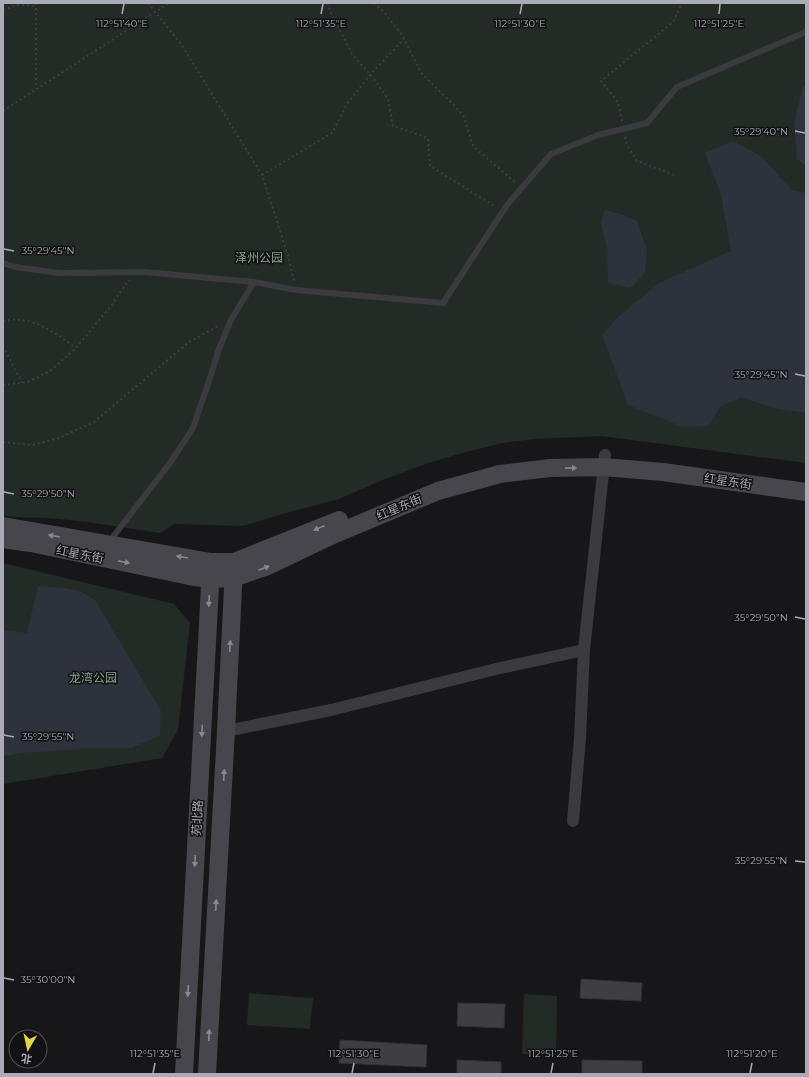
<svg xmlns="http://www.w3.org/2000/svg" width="809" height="1077" font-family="Montserrat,'Noto Sans SC',sans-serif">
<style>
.green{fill:#232b26}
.water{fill:#2e323c}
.building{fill:#3f3f43;stroke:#323135}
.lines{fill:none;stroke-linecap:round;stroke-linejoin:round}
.path{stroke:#3e3f44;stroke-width:2;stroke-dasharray:2 3;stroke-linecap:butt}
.lane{stroke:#3b3a3f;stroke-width:6}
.street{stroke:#3b3a3f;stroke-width:12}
.secondary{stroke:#47464d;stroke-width:18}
.oneway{fill:#878892}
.ticks{fill:none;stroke:#aaabb7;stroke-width:1.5}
.labels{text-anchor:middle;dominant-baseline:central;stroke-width:3;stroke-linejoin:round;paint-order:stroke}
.park-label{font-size:12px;fill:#83a18c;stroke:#121214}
.street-label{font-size:12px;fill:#aaabb7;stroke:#121214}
.ticks-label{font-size:10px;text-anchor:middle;fill:#aaabb7;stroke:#121214;stroke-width:3;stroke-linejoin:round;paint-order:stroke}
</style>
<rect width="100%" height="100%" fill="#171719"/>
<path class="green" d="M3,3h803v460l-205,-27 -67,3 -31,4 -37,9 -38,11 -48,18 -41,18 -53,14 -43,13 -69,-2 -14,9c-34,-5 -67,-11 -101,-14 -19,-2 -38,0 -56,-4z
M3,563l171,41 16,19 -12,107 -16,28 -159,26z
M249,993l64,5 -3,31 -63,-4z
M524,994l33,2 -1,59 -34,-1z"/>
<path class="water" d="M806,83v83l-9,-7 -3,-38 9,-34z
M733,141l28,15 31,34 14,3v220l-29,-4 -36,-12 -21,10 -12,19 -25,1 -55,-22 -26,-70 17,-19 40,-33 72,-32 -10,-56 -16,-42z
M604,210l17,4 16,7 10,29 -2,23 -15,15 -22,-5 -1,-34 -6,-26z
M38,586l28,2 16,4 13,8 66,111 -1,24 -28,13h-38l-72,5 -19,3v-126l24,3z"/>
<path class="building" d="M581,979l61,4 -1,18 -61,-3z
M458,1003l47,1 -1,24 -47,-2z
M340,1040l87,5 -1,22 -87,-4z
M457,1060l44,2v12h-44z
M582,1060l60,1v13h-60z"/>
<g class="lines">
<path class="path" d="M36,3v85
M148,3l33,41 81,131 26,81 6,25
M327,3l6,14 19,37 21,24 15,21 5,27 35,12 2,28 66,41
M374,3l10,9 18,23 20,39 33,32 9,11 9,29 43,37
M3,10l14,-5 19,1
M3,111l166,-108
M622,121l-4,-19 -17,-21 72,-59 9,-19
M625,137l2,8 10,16 40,15
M262,175l70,-42 15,-29 23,-29 34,-36
M3,321c28,-7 52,12 73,27
M3,346l19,37
M3,385l25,-3 22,-11 26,-23 34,-41 19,-27
M3,442l29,3 27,-7 35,-16 95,-80 31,-17"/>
<path class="lane" d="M3,263l12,4 45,6 84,-1 110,10
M109,542l61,-79 23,-35 15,-44 11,-35 12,-29 23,-38 42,8 147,13 64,-98 44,-51 47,-19 49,-12 30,-36 124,-53 5,-3"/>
<path class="street" d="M226,731l105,-21 169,-42 84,-18
M573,821l7,-83 4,-88 21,-195"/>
<path class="secondary" d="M3,526l208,36h23l105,-42
M3,539l28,4 163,34 16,2 23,-1 35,-12 65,-31 105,-44 62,-17 50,-6 53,-1 60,5 143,20
M184,1074l27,-507
M207,1074l19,-343 8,-163"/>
</g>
<defs><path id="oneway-solid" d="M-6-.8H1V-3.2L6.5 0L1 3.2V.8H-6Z"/></defs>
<g class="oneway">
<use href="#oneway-solid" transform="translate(571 468) rotate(-1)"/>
<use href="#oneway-solid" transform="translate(319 528) rotate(158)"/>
<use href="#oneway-solid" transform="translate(54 536) rotate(-170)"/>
<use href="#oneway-solid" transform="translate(182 557) rotate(-170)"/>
<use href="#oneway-solid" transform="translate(124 562) rotate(11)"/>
<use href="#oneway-solid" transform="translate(264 568) rotate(-21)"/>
<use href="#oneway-solid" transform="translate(209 601) rotate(93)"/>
<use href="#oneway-solid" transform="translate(230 646) rotate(-87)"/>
<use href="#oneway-solid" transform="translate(202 731) rotate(93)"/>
<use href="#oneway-solid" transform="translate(224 775) rotate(-87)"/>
<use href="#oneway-solid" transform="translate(195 861) rotate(93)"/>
<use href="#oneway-solid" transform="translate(216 905) rotate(-87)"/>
<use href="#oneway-solid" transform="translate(188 991) rotate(93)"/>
<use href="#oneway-solid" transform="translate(209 1035) rotate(-87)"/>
</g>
<path class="ticks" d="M122,14l2,-10M321,14l2,-10M520,14l2,-10M719,14l1,-10M795,131l10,2M4,249l10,2M795,374l10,2M4,492l10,2M795,617l10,2M4,735l10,2M795,861l10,1M4,978l10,2M153,1073l2,-10M352,1073l2,-10M551,1073l2,-10M750,1073l2,-10"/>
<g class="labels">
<g class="park-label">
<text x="259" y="257">泽州公园</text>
<text x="93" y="677">龙湾公园</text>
</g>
<g class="street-label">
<text transform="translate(728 481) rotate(8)">红星东街</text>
<text transform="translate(399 507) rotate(-23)">红星东街</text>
<text transform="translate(80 554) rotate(11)">红星东街</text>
<text transform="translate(197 818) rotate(-87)">苑北路</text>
</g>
</g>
<g class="ticks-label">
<text x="122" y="27">112°51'40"E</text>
<text x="321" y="27">112°51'35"E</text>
<text x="520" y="27">112°51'30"E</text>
<text x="719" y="27">112°51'25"E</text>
<text x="761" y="135">35°29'40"N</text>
<text x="48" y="254">35°29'45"N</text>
<text x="761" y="378">35°29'45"N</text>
<text x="48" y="497">35°29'50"N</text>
<text x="761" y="621">35°29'50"N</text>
<text x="48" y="740">35°29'55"N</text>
<text x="761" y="864">35°29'55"N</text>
<text x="48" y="983">35°30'00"N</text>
<text x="155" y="1057">112°51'35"E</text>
<text x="354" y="1057">112°51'30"E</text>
<text x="553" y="1057">112°51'25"E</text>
<text x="752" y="1057">112°51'20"E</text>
</g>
<rect width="809" height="1077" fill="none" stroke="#aaabb7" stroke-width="8"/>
<g transform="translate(28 1049) rotate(189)"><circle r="19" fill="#121214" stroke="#4f4f55"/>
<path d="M0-3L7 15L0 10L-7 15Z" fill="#e2d546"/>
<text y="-6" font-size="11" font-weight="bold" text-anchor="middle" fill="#aaabb7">北</text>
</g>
</svg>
